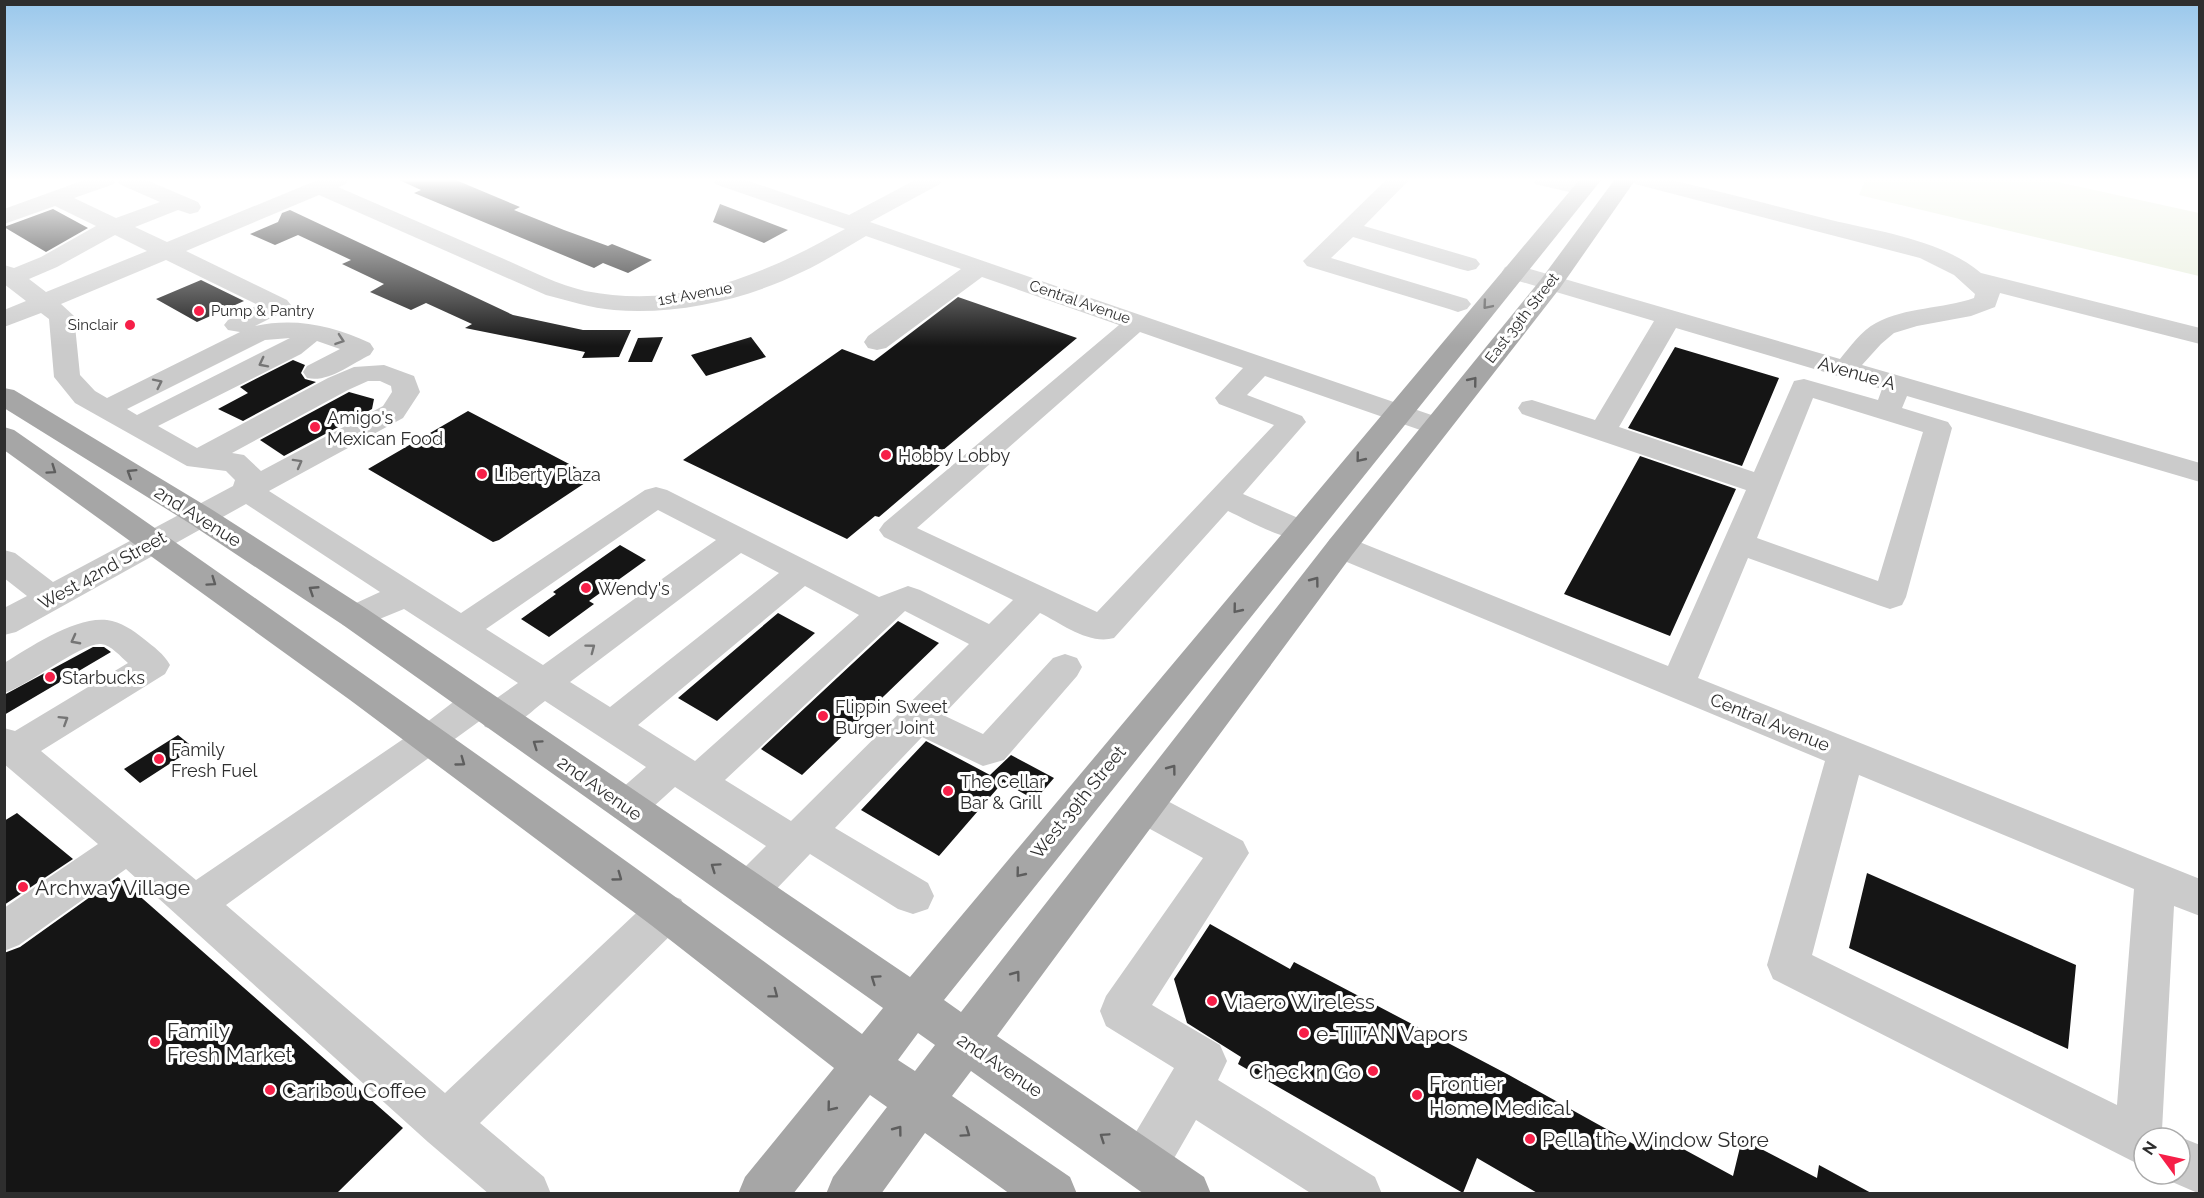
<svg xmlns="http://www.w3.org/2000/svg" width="2204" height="1198" font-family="Raleway,sans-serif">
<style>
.green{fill:#e6edda}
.building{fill:#151515}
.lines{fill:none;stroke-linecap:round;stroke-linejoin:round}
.minor{fill:#cbcbcb;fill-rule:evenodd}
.major{fill:#a6a6a6;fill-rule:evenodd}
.oneway{stroke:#5e5e5e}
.oneway2{stroke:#757575}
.poi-dot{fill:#f61f48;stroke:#fff;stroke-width:2}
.labels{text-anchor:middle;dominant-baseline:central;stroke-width:6;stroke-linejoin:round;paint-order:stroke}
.far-street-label{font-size:15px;fill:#2e2e2e;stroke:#fff}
.far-poi-label{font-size:15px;fill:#2e2e2e;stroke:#fff;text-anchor:start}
.street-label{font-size:18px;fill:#2e2e2e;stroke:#fff}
.poi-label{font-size:18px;fill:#2e2e2e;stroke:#fff;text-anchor:start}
.near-poi-label{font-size:21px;fill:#2e2e2e;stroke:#fff;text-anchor:start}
</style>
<rect width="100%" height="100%" fill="#fff"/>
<path class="green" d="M1866,179h178l155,34v63l-340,-81z"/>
<path class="building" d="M395,178h56l69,29 -6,3 50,20 44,16 4,-2 40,16 -24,13 -25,-10 -9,5 -180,-75 7,-3z
M720,204l68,26 -24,13 -51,-21z
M53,209l35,19 -42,24 -42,-25z
M290,210l223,105 70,15h48l-12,27 -37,1 3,-6 -120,-24 7,-4 -46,-21 -15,7 -41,-18 14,-8 -42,-20 9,-4 -53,-25 -23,10 -25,-11 28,-12 4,-9z
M201,280l43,21 -47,21 -41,-23z
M958,297l119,41 -147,123 10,4 -61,52 -4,-1 -28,23 -164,-79 159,-111 32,12z
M663,337l-11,25h-24l10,-24z
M751,337l15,20 -60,19 -15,-21z
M1675,347l104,31 -37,88 -114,-38z
M293,360l12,5 -4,8 4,6 11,3 -73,39 -25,-12 30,-16 -8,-6z
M349,392l25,7 -2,10 -88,47 -24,-16z
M468,411l126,66 -95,63 -6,2 -125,-73z
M1640,456l96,33 -66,147 -106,-42z
M620,545l26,15 -57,41 5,3 -45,33 -28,-18 35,-25 -3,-2z
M778,613l37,20 -98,88 -39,-23z
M898,621l41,22 -137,132 -41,-26z
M93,647h11l7,5 -107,63v-20z
M178,735l16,13 -54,35 -16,-14z
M926,741l64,34 21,-20 43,23 -19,22 -32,-18 -64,74 -78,-46z
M17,813l56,46 -69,46v-84z
M1867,873l209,92 -8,84 -219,-101z
M118,877l285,251 -67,66h-332v-241l16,-6z
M1210,924l80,45 4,-7 215,113 137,76 6,-19 81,44 9,-37 75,39 2,-13 54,29h-334l-62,-36 -14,35 -225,-129 3,-7 -54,-34 -13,-44z"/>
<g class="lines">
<path class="minor" d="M87,179h57l54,23 3,5 -3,5 -8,2 -12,-4 -43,17 32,15 153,-63h28l-2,5 -8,3c53,23 106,46 159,69 28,12 58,28 88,35 98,19 178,-16 260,-62l-130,-45 -2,-5h30l106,36 68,-36h25l-2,5 -70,38 576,198 4,6 -4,6 -10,3 -10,-3 -161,-56 -18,19 55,21 4,6 -63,72 69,30 5,7 -5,7c-23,7 -62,-17 -84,-27l-114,127c-25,7 -52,-14 -74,-25l-97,102 40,19 70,-76 12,-4 12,4 5,9 -5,9 -73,84 -21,6 -61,-29 -87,91 93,55 6,13 -6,13 -15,5 -15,-5 -88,-55 -47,49 -14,5 -14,-5 -6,-13 6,-13 31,-31 -91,-59 -33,30 -14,5 -14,-5 -5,-11 5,-11 32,-28 -101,-66c-20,15 -34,34 -60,26l-4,-7 -255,185 219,188 206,-194 15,-5 15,5 6,13 -6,13 -201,198 64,54 7,17h-62l-61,-52 -302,-273 -107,76 -15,6v-43l94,-64 -94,-80v-36l11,3 113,-68c-7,-6 -17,-18 -27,-19 -19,-2 -73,42 -97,49v-30c26,-16 72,-47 103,-43 14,2 26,10 37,19 10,8 20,15 26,26l-5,9 -124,77 155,129 222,-151 47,-36 13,-4 13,4 3,7 24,-17 -114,-74 -49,20 -12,-4 -5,-8 5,-8 37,-17 -134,-88 -230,128 -12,3v-27l23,-12 -23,-18v-28l11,3 38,29 180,-96 2,-6 -9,-9 -39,-5 -112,-63 -21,-26 -5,-58 -8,-6 -37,14v-17l22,-9 -22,-17v-19l10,3 27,-11 55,-31 -41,-20 -51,18v-15zM116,179l3,5 41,18 -44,16 -42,-20 40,-14zM319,195l227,100c23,6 45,13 68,15 63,5 131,-10 188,-38 22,-10 43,-24 64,-36l95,33 -93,67 -4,6 4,6 9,2 9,-2 96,-71 137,48 -235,198 -5,7 5,7 129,63 -24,24 -69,-34 -12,-4 -29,11 -212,-107 -11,-3 -11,3 -184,123 -192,-122 134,-73 17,-26 -6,-16 -30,-11 -30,2 -26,11 -131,70 -39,-22 143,-72 16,-13 23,8 -33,17 -4,6 4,6c21,5 44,-14 63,-23l4,-6 -4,-6c-37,-17 -74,-26 -115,-17l32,-16 4,-5 -4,-5 -101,-49zM115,235l32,16 -101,41 -17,-13 28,-12zM166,260l92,45 -30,15 -4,5 4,5 12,2 -133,66 -12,-7 -15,-16 -6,-59 -13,-12zM1140,332l103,36 -28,30 4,6 55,21 -177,187 -180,-84zM290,338l-153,77 -10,-6 138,-69zM368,381h12l11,5 1,6 -9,14 -122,65 -17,-16 -12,-2 116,-63zM658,510l58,30 -173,125 -57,-36zM741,553l38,20 -169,134 -40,-25zM805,586l54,29 -164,146 -57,-36zM905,611l64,33 -178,177 -66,-41z
M1387,179h23l-46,47 112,33 4,5 -4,5 -8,2 -8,-2 -107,-32 -22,21 136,41 4,5 -4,5 -9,3 -9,-3 -142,-43 -4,-5z
M1532,179h37l21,4 3,5 -3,5 -8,2 -47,-11z
M1632,179h35c55,13 109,27 164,41 47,11 113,21 150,53l219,55v16l-200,-51 -5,14 -24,9 -54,10 -23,7 -13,11 -19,21 338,98v19l-293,-86 -5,12 46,14 4,6 -46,169 -4,8 -12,4 -12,-4 -130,-47 -50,120 502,201v37l-26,-10 -12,224 4,8h-22v29l-371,-188 -6,-14 58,-204 -495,-206 -5,-8 5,-8 11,-3 11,3 316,127 78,-176 -224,-76 -4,-6 4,-6 10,-2 63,20 59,-99 -149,-44 -3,-5 3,-5 9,-2 9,2 317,92c10,-12 21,-28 36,-36 29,-16 67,-14 98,-25l1,-4 -21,-19 -34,-17 -285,-74zM1676,328l206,61 -4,11 -74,-21 -10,2 -40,91 -135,-45zM1813,398l110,34 -45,149 -121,-43zM1859,775l275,114 -17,216 -305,-150z
M1144,791l14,5 85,45 6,12 -97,152 68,40 7,16 -9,19 157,97 7,17h-70l-116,-74 -35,61 -17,7 -17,-7 -7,-17 7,-17 47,-79 -68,-42 -6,-15 6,-15 97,-138 -73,-40 -5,-11 5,-11z
M2180,1137l20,8v49l-37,-16 -2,-4h19v-36h-3z"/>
<path class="major" d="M1580,179h22l-658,821 17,12 369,-473 212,-261 73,-99h21l-76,109 -208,267 -355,481 207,141 7,17h-67l-173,-123 -19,25 118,81 7,17h-67l-85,-61 -44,61h-55l7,-17 54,-70 -17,-12 -77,99h-55l7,-17 89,-109 -183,-143 -301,-225 -346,-250v-23l10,3c285,198 570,397 848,604l21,-26 -540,-383 -154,-102 -185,-115v-20l10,2 197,119 156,100 543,368zM918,1033l17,12 -20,26 -17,-11z"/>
</g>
<defs><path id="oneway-chevron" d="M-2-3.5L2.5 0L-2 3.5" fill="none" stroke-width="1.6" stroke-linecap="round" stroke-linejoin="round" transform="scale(1.5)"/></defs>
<g class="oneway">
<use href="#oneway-chevron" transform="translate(1487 305) rotate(130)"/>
<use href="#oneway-chevron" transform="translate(1473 381) rotate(-51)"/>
<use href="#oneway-chevron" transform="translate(1360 458) rotate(129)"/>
<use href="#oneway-chevron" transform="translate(52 470) rotate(35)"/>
<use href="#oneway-chevron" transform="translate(131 473) rotate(-148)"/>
<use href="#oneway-chevron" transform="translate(1315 581) rotate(-53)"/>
<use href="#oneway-chevron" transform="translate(212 582) rotate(35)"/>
<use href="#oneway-chevron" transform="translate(313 590) rotate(-147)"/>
<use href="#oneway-chevron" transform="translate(1237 609) rotate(129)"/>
<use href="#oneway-chevron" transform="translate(537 744) rotate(-145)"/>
<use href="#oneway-chevron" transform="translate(461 762) rotate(36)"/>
<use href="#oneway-chevron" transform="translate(1172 769) rotate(-53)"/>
<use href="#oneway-chevron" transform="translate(715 867) rotate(-145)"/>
<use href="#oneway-chevron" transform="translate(1020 873) rotate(129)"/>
<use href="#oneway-chevron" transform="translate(618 877) rotate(36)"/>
<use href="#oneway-chevron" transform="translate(1016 975) rotate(-53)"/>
<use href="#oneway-chevron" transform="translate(875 979) rotate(-145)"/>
<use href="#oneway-chevron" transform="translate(774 994) rotate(37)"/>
<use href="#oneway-chevron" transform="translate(831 1107) rotate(129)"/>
<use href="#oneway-chevron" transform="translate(898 1130) rotate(-53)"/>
<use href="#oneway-chevron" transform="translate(966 1133) rotate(35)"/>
<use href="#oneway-chevron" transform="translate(1104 1137) rotate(-146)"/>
</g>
<g class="oneway2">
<use href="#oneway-chevron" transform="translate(340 340) rotate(19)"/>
<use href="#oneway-chevron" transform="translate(263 363) rotate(153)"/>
<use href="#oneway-chevron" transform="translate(158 383) rotate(-26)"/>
<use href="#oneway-chevron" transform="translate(298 463) rotate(-29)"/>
<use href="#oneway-chevron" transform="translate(75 640) rotate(152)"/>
<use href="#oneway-chevron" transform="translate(591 648) rotate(-37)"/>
<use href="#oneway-chevron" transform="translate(64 720) rotate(-32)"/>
</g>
<linearGradient id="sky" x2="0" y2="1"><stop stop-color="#99c7eb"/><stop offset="0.52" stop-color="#fff"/><stop offset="1" stop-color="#fff" stop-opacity="0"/></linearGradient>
<rect width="2204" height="346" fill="url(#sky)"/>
<g class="poi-dot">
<circle cx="199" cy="311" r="6"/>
<circle cx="130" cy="325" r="6"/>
<circle cx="315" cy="427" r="6"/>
<circle cx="886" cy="455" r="6"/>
<circle cx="482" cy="474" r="6"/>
<circle cx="586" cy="588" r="6"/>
<circle cx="50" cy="677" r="6"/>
<circle cx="823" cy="716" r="6"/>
<circle cx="159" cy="759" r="6"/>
<circle cx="948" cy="791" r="6"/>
<circle cx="23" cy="887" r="6"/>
<circle cx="1212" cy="1001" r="6"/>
<circle cx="1304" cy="1033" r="6"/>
<circle cx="155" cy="1042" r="6"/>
<circle cx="1373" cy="1071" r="6"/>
<circle cx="270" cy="1090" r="6"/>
<circle cx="1417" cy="1095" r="6"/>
<circle cx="1530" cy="1139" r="6"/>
</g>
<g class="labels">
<g class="far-street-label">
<text transform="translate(695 294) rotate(-10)">1st Avenue</text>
<text transform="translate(1080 302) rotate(19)">Central Avenue</text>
<text transform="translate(1522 318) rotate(-52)">East 39th Street</text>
</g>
<g class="far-poi-label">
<text x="211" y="311">Pump &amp; Pantry</text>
<text x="118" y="325" text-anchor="end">Sinclair</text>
</g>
<g class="street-label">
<text transform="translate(1857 373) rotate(16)">Avenue A</text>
<text transform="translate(198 516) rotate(32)">2nd Avenue</text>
<text transform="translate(102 570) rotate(-29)">West 42nd Street</text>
<text transform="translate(1770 722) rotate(22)">Central Avenue</text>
<text transform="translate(600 788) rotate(35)">2nd Avenue</text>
<text transform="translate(1078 802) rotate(-51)">West 39th Street</text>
<text transform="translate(1000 1065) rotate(34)">2nd Avenue</text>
</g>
<g class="poi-label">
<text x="327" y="417">Amigo's<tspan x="327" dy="21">Mexican Food</tspan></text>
<text x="898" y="455">Hobby Lobby</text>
<text x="494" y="474">Liberty Plaza</text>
<text x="598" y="588">Wendy's</text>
<text x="62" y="677">Starbucks</text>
<text x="835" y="706">Flippin Sweet<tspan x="835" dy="21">Burger Joint</tspan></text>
<text x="171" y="749">Family<tspan x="171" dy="21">Fresh Fuel</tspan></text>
<text x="960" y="781">The Cellar<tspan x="960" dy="21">Bar &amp; Grill</tspan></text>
</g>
<g class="near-poi-label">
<text x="35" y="887">Archway Village</text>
<text x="1224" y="1001">Viaero Wireless</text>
<text x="167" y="1030">Family<tspan x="167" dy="24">Fresh Market</tspan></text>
<text x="1316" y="1033">e-TITAN Vapors</text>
<text x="1361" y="1071" text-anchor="end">Check n Go</text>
<text x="1429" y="1083">Frontier<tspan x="1429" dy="24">Home Medical</tspan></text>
<text x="282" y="1090">Caribou Coffee</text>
<text x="1542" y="1139">Pella the Window Store</text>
</g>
</g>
<rect width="2204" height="1198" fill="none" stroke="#2e2e2e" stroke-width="12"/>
<g transform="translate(2162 1156) rotate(303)"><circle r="28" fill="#ffffff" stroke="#ababab" stroke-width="1.5"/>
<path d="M0-4.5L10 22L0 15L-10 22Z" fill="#f61f48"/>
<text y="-9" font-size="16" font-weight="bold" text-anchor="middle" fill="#2e2e2e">N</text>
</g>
</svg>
